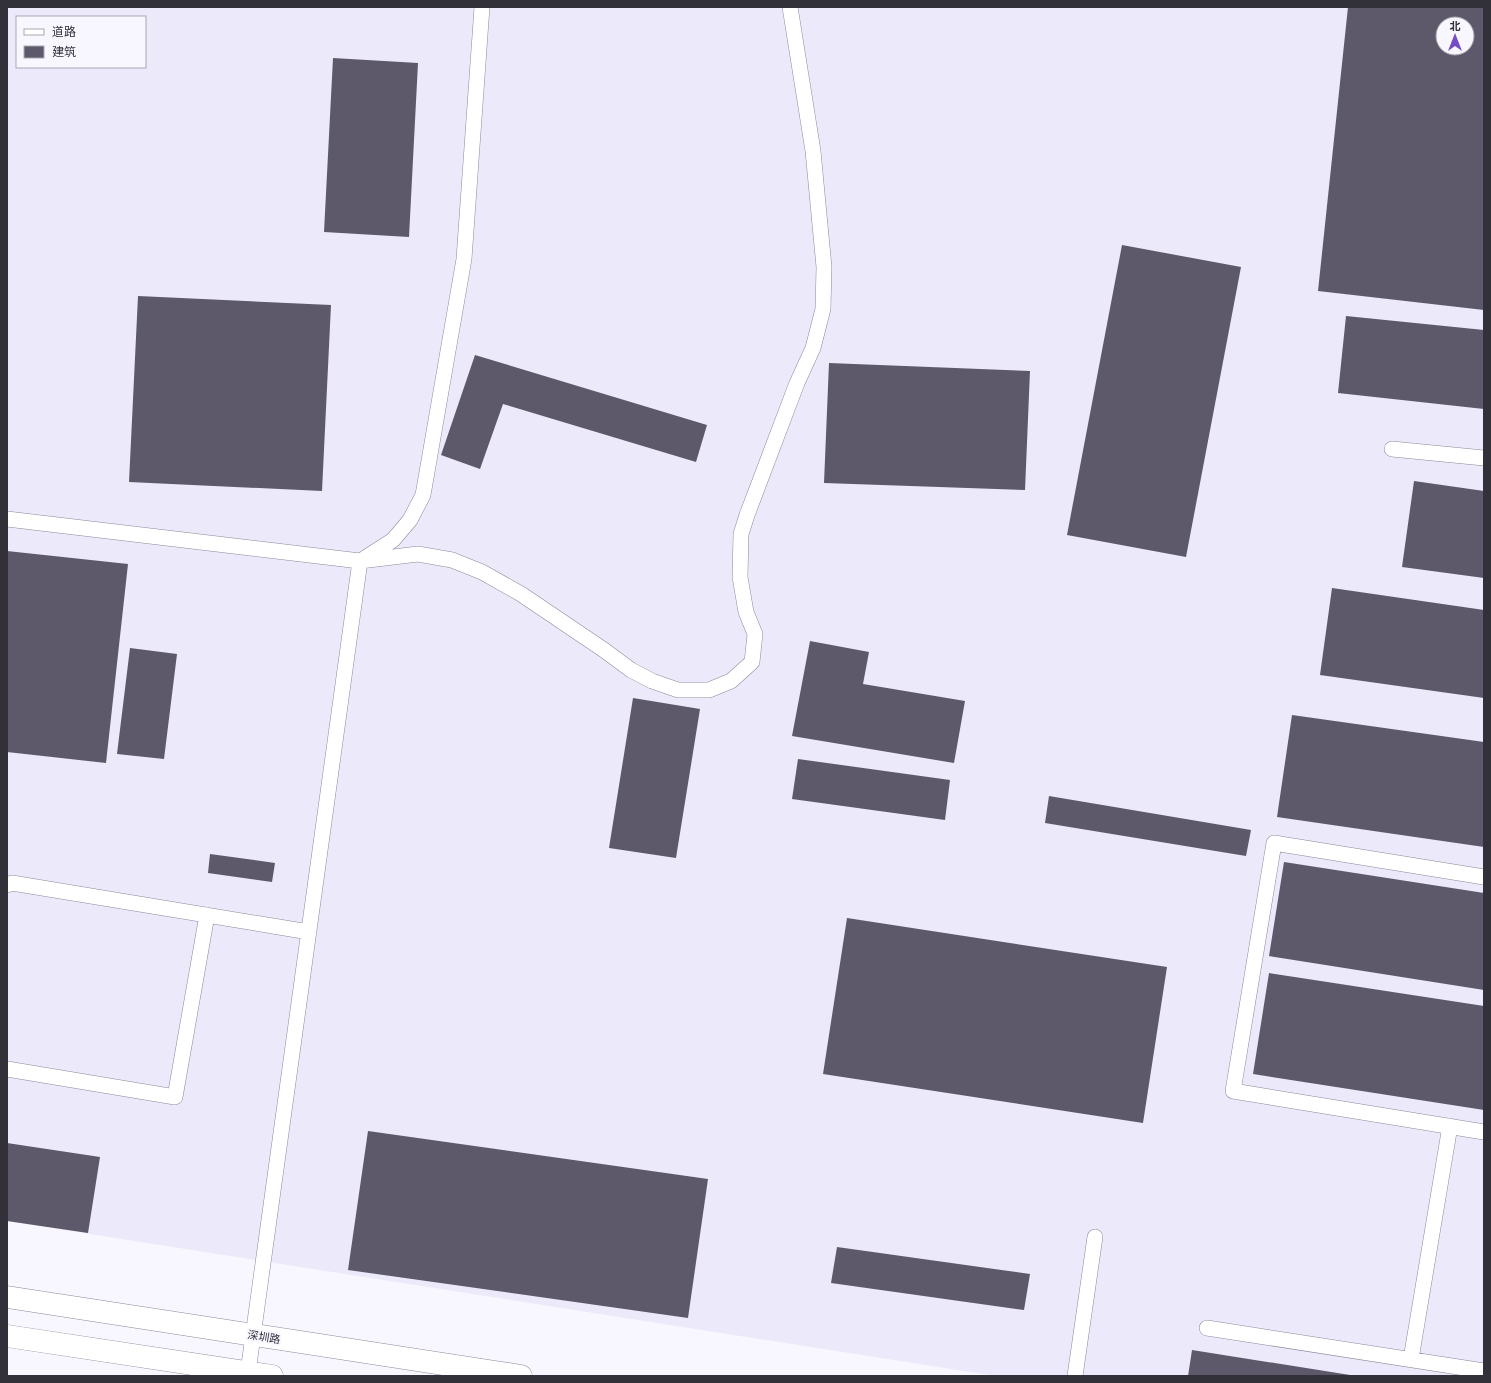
<svg xmlns="http://www.w3.org/2000/svg" width="1491" height="1383" font-family="'DM Sans','Noto Sans SC',sans-serif">
<style>
.built{fill:#ece9fa;fill-rule:evenodd}
.building{fill:#5d596b;fill-rule:evenodd}
.lines{fill:none;stroke-linecap:round;stroke-linejoin:round}
.service-casing{stroke:#8d889c;stroke-width:16}
.tertiary-casing{stroke:#8d889c;stroke-width:23}
.service{stroke:#fff;stroke-width:15}
.tertiary{stroke:#fff;stroke-width:22}
.labels{text-anchor:middle;dominant-baseline:central;stroke-width:4;stroke-linejoin:round;paint-order:stroke}
.street-label{font-size:11px;fill:#323038;stroke:#f8f6ff}
</style>
<rect width="100%" height="100%" fill="#f8f6ff"/>
<path class="built" d="M7,7h1477v1369h-488l-989,-155zM17,17h128v50h-128zM1443,24h24v24h-24z"/>
<path class="building" d="M1348,7h136v303l-166,-19zM1443,24h24v24h-24z
M333,58l85,5 -9,174 -85,-5z
M1122,245l119,22 -55,290 -119,-22z
M138,296l193,9 -9,186 -193,-9z
M1346,316l138,14v79l-146,-16z
M475,355l232,70 -11,37 -193,-58 -23,65 -39,-14z
M829,363l201,8 -5,119 -201,-7z
M1414,481l70,10v87l-82,-11z
M7,551l121,13 -22,199 -99,-11z
M1332,588l152,22v88l-164,-23z
M810,641l59,11 -6,32 102,17 -11,62 -162,-27z
M130,648l47,6 -13,105 -47,-5z
M633,698l67,11 -24,149 -67,-10z
M1292,715l192,27v105l-207,-30z
M798,759l152,21 -5,40 -153,-21z
M1049,796l202,34 -5,26 -201,-33z
M210,854l65,9 -3,19 -64,-9z
M1284,862l200,31v97l-215,-34z
M847,918l320,49 -24,156 -320,-49z
M1269,973l215,33v104l-231,-36z
M368,1131l340,48 -20,139 -340,-48z
M7,1143l93,14 -12,76 -81,-12z
M837,1247l193,27 -6,36 -193,-27z
M1192,1350l158,25v1h-162z"/>
<g class="lines">
<defs>
<path id="service" d="M1392,449l92,9
M7,519l353,42 -112,811
M365,558l28,-18 17,-20 13,-25 41,-236 18,-252
M360,561l58,-7 34,6 30,12 39,22 83,56 27,20 21,11 26,9h31l22,-9 21,-19 3,-28 -9,-22 -6,-35 1,-43 6,-19 50,-132 16,-35 10,-39 1,-42 -11,-116 -23,-144
M1484,877l-210,-34 -41,248 251,41
M7,885l5,-2 297,49
M7,1069l168,28 32,-182
M1207,1328l277,43
M1411,1359l39,-233
M1075,1376l20,-139"/>
<path id="tertiary" d="M7,1297l514,79
M7,1336l265,40"/>
</defs>
<use href="#service" class="service-casing"/>
<use href="#tertiary" class="tertiary-casing"/>
<use href="#service" class="service"/>
<use href="#tertiary" class="tertiary"/>
</g>
<g class="labels">
<g class="street-label">
<text transform="translate(264 1337) rotate(9)">深圳路</text>
</g>
</g>
<rect width="1491" height="1383" fill="none" stroke="#323038" stroke-width="16"/>
<rect x="16" y="16" width="130" height="52" fill="#f8f6ff" stroke="#a9a7af"/>
<rect x="24" y="29" width="20" height="6" fill="#ffffff" stroke="#a9a7af"/>
<text x="52" y="36" font-size="12" fill="#323038">道路</text>
<rect x="24" y="46" width="20" height="12" fill="#5d596b" stroke="#a9a7af"/>
<text x="52" y="56" font-size="12" fill="#323038">建筑</text>
<g transform="translate(1455 36)"><circle r="19" fill="#f8f6ff" stroke="#a9a7af"/>
<path d="M0-3L7 15L0 10L-7 15Z" fill="#754cc5"/>
<text y="-6" font-size="11" font-weight="bold" text-anchor="middle" fill="#323038">北</text>
</g>
</svg>
